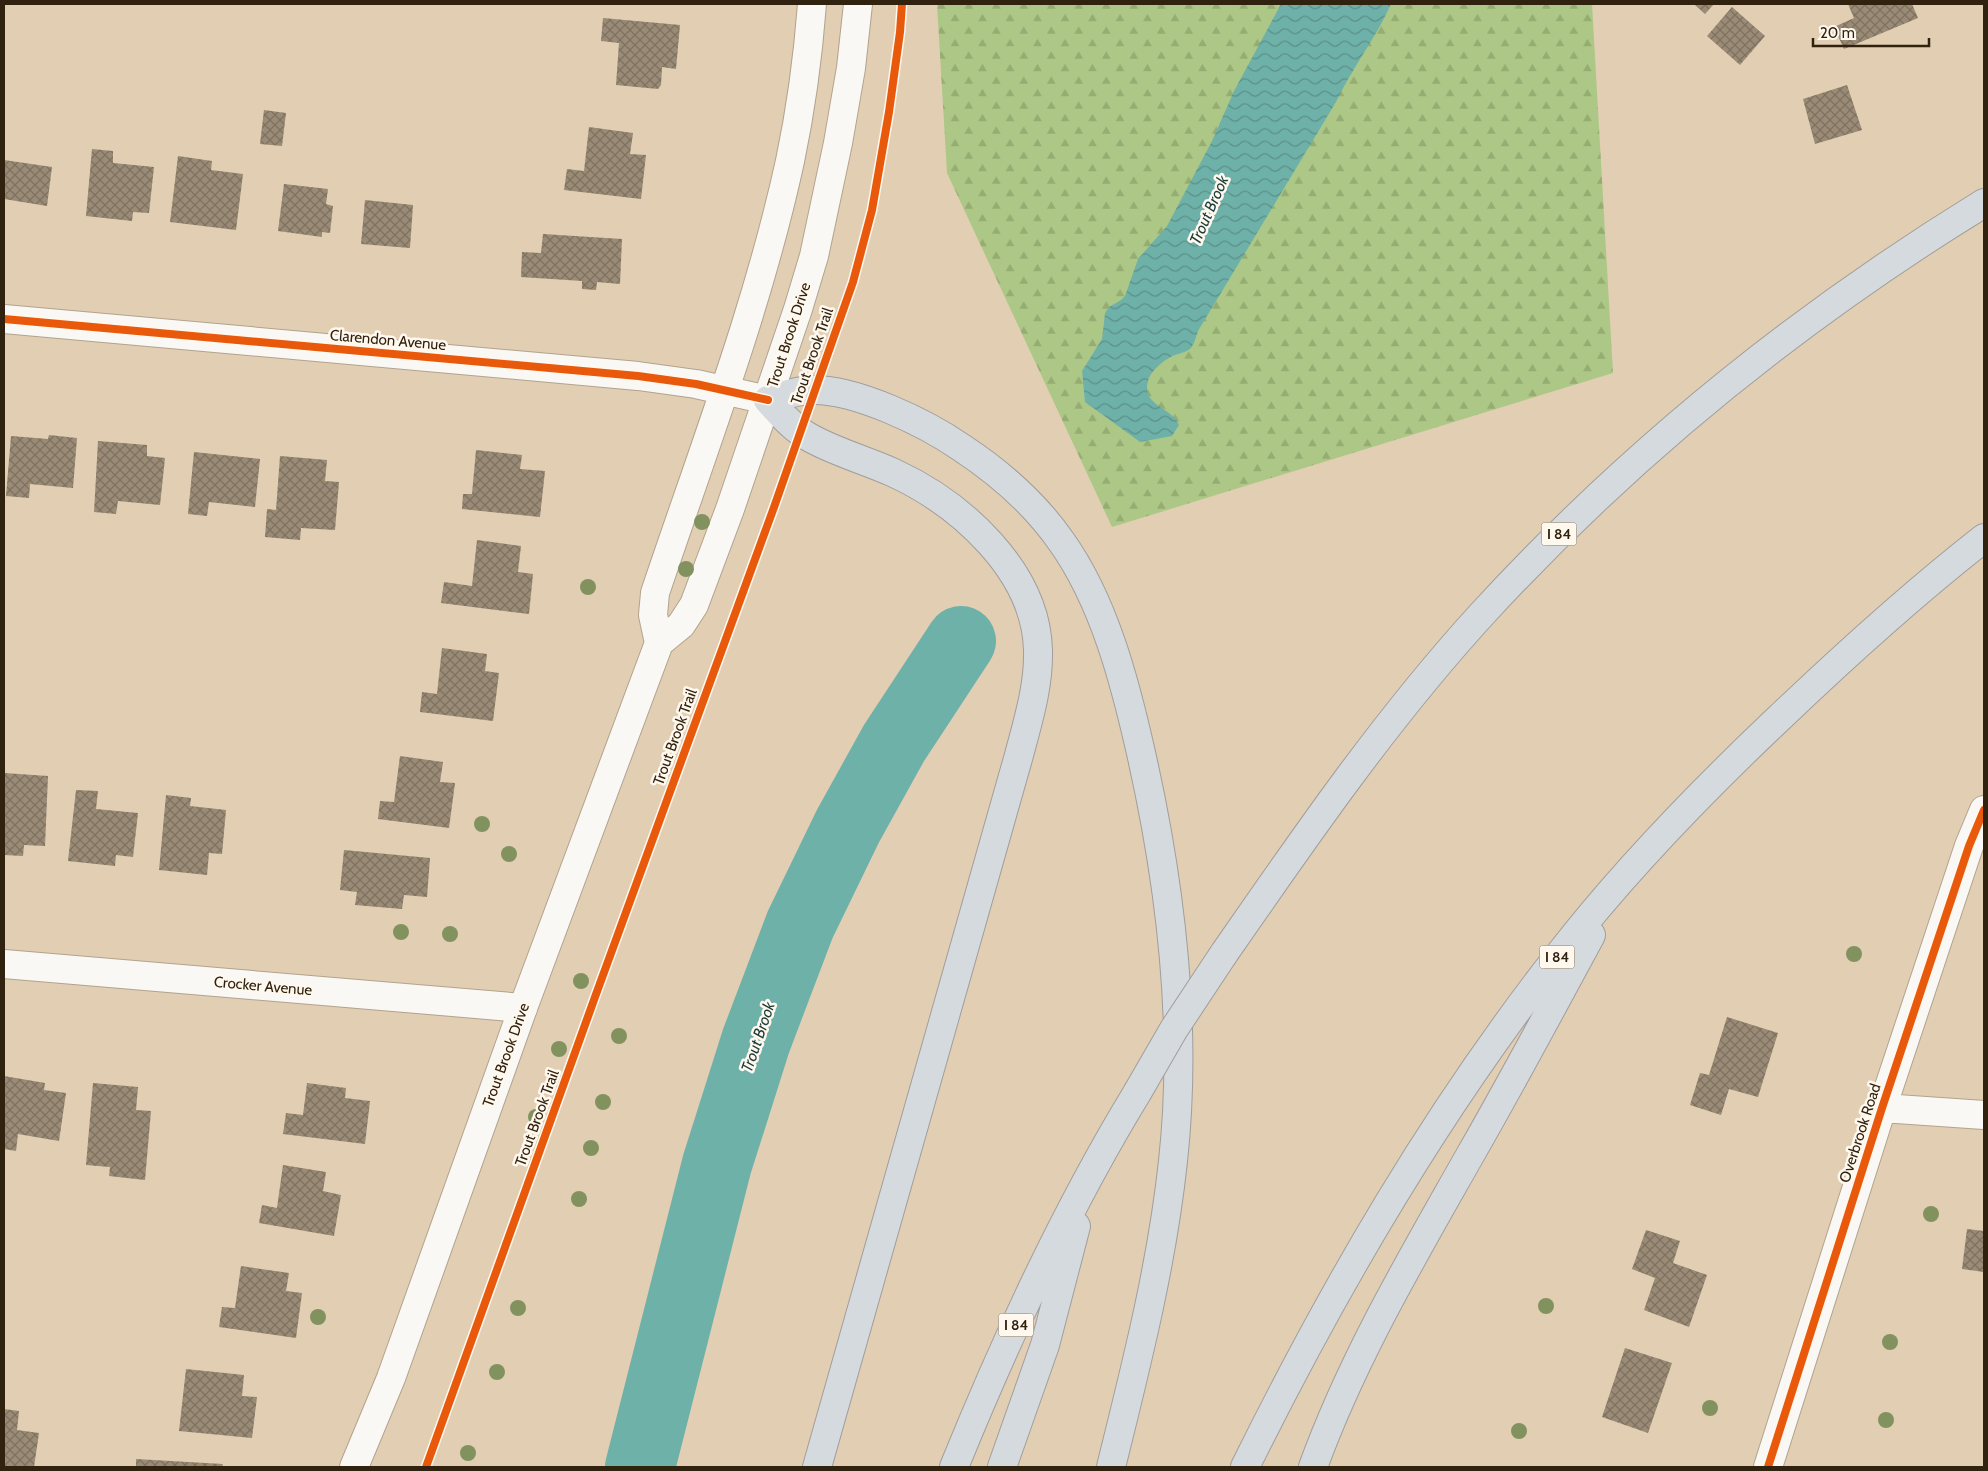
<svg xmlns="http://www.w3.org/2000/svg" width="1988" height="1471" font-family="Cabin,sans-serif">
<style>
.forest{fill:url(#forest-firs)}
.water{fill:url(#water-waves)}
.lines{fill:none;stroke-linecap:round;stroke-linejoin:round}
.river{stroke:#6eb1a9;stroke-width:70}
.building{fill:url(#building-cross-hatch)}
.street-casing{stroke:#b2a38e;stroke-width:30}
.secondary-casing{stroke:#b2a38e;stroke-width:30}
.highway-casing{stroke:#a09e9b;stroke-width:30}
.street{stroke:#faf8f4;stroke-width:28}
.secondary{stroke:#faf8f4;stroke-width:28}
.highway{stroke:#d5dadf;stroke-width:28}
.highway-bridge-casing{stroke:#a09e9b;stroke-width:30;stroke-linecap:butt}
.highway-bridge{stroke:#d5dadf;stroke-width:28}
.cycleway-casing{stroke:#fff8ee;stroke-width:11}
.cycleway{stroke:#e8590c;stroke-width:8}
.tree{fill:#82925f}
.labels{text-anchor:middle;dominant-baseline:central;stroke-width:5;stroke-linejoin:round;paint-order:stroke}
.shield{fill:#fff8ee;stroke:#6e6251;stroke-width:1}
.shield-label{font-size:14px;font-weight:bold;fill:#30220e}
.street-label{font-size:15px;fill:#30220e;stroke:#fff8ee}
.water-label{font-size:16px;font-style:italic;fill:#1b3b3b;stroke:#fff8ee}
</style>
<defs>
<pattern id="forest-firs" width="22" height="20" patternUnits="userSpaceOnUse" patternTransform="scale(1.25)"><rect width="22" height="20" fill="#adc886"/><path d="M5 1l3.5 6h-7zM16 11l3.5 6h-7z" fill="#95ac72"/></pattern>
<pattern id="water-waves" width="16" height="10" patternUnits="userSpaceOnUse" patternTransform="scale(1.25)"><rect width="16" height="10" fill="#6eb1a9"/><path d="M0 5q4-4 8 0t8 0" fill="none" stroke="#5b9088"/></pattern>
<pattern id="building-cross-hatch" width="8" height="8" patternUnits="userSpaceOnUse" patternTransform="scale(1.25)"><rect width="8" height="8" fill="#9a8b76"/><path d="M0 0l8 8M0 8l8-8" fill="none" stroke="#7e715f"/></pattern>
</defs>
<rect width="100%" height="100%" fill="#e1ceb3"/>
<path class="forest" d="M937,4h655l21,369 -501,154 -165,-354z"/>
<path class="water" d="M1281,4h110c-15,34 -39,64 -55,98l-138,229c-2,6 -4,14 -8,18 -4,3 -10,4 -15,6 -10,4 -24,15 -27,26 -7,25 24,26 31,44l-7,11 -32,6 -55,-40 -3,-31 20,-32 3,-26 4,-6 12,-7 4,-4 13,-37 29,-33 45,-85 22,-50z"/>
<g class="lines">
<path class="river" d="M640,1467l77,-303 39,-123 44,-116 48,-99 46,-83 67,-102"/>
</g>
<path class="building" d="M1694,4h20l-9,10z
M1848,4h64l6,14 -74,31 -10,-22 20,-9z
M1732,7l33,29 -25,29 -33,-29z
M603,18l77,7 -4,44 -14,-2 -1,18 -3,4 -42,-4 3,-42 -18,-2z
M1847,85l15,45 -47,14 -12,-45z
M264,110l22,3 -4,33 -22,-2z
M589,127l44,6 -3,21 16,1 -5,44 -77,-9 3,-21 17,2z
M92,149l21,2v12l41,4 -5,46 -16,-1 -1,9 -46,-5z
M178,156l34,5 -1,9 32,4 -7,56 -66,-8z
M4,160l48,7 -5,39 -43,-7z
M284,184l44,5 -2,15 7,2 -3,27 -8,-1v5l-44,-6z
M365,200l48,5 -3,43 -49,-4z
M543,234l79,5 -2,45 -23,-2 -1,8 -14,-1v-8l-61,-4 1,-25 19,1z
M49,435l28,3 -4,50 -43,-4 -1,14 -23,-2 5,-60 37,3z
M98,441l49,4v11l18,2 -5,47 -42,-4 -2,13 -22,-2z
M476,450l46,5 -2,14 25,2 -5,46 -78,-8 1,-15h9z
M194,452l66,7 -5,48 -46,-5 -2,14 -19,-2z
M280,456l47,4 -2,21 14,1 -4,48 -34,-2 -1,12 -35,-3 2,-28 9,1z
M477,540l44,6 -3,26 15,2 -4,40 -88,-11 3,-21 28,4z
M442,648l45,6 -2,17 14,2 -6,48 -73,-9 2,-20 15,2z
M400,756l43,6 -3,20 15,1 -6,45 -71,-9 2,-18 14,1z
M4,773l44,3 -3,70 -21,-1 -1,11 -19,-1z
M76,790l22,1 -2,18 42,4 -5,44 -17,-2 -1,11 -47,-5z
M166,795l25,3 -1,8 36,4 -4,44 -13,-1 -2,22 -48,-5z
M344,850l86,8 -3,39 -23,-2 -2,14 -47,-4 2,-13 -17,-2z
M1727,1017l51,16 -20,64 -29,-8 -8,26 -31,-10 10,-32 9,2z
M4,1076l41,7 -1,7 22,3 -7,48 -41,-7 -2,17 -12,-2z
M93,1083l45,4 -2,23 15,1 -6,69 -36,-4 1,-9 -24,-2z
M307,1083l39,5 -1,10 25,3 -5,43 -82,-10 3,-21 17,2z
M283,1165l43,7 -3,19 18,4 -7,41 -75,-13 3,-18 15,3z
M1967,1229l17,2v41l-22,-3z
M1646,1230l34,11 -7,22 34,12 -18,52 -45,-17 11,-32 -23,-9z
M241,1266l48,7 -3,18 16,2 -6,45 -77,-11 3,-20 13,1z
M1625,1348l47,15 -24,70 -46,-16z
M186,1369l58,6 -2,21 15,1 -5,41 -73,-7z
M4,1409l15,2 -2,19 22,3 -5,34h-30z
M136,1459l87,5 -1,3h-86z"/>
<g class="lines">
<defs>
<path id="street" d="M4,319l634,57 58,8 72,16
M4,964l519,44
M1882,1108l102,7
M1768,1467l114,-359 87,-262 15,-36"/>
<path id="secondary" d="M659,643l-6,-28 2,-22c48,-143 103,-285 135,-432 11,-52 18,-105 22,-157
M354,1467l37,-89 132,-370 136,-365 22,-18 13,-20 36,-96 68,-200 16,-53 24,-113 13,-75 7,-64"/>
<path id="highway" d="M1223,955c81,-117 163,-236 259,-341 147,-160 318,-298 502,-411
M817,1467l202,-712c9,-34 20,-69 19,-105 -2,-79 -77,-146 -144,-177 -28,-13 -60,-21 -87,-37 -15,-9 -27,-23 -39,-36 14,-4 29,-10 44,-10 44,-1 114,33 150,58 38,25 73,56 99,93 43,60 64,141 80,212 30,133 47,272 32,408 -11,104 -37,205 -62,306
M954,1467c52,-128 111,-256 183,-374
M1002,1467l43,-122 31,-119
M1245,1467c89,-180 190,-354 314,-512 65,-84 140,-161 217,-234 67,-64 135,-126 208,-183
M1313,1467c40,-110 99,-209 156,-310 42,-73 82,-148 122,-222"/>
</defs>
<use href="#street" class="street-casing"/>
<use href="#secondary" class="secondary-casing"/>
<use href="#highway" class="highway-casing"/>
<use href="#street" class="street"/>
<use href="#secondary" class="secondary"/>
<use href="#highway" class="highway"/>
<defs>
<path id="highway-bridge" d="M1137,1093l37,-64 49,-74"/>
</defs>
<use href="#highway-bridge" class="highway-bridge-casing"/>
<use href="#highway-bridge" class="highway-bridge"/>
<defs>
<path id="cycleway" d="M4,319l634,57 58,8 72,16
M426,1467l169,-470 178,-487 80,-228 19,-72 17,-98 11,-80 2,-28
M1768,1467l114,-359 87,-262 15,-36"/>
</defs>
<use href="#cycleway" class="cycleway-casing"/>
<use href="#cycleway" class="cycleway"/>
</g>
<g class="tree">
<circle cx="702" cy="522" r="8"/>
<circle cx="686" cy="569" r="8"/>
<circle cx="588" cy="587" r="8"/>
<circle cx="482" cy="824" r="8"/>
<circle cx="509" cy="854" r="8"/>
<circle cx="401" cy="932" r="8"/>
<circle cx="450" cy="934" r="8"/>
<circle cx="1854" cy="954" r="8"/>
<circle cx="581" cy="981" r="8"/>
<circle cx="619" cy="1036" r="8"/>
<circle cx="559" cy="1049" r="8"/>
<circle cx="603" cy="1102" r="8"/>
<circle cx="536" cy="1117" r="8"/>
<circle cx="591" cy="1148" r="8"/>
<circle cx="579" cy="1199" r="8"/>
<circle cx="1931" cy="1214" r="8"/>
<circle cx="1546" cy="1306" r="8"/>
<circle cx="518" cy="1308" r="8"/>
<circle cx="318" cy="1317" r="8"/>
<circle cx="1890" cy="1342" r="8"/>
<circle cx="497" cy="1372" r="8"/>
<circle cx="1710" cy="1408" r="8"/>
<circle cx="1886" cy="1420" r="8"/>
<circle cx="1519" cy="1431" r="8"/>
<circle cx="468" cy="1453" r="8"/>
</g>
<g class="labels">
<g class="shield">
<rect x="1541.5" y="522.5" width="35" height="23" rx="4"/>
<rect x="1539.5" y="945.5" width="35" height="23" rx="4"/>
<rect x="998.5" y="1313.5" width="35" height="23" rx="4"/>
</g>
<g class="shield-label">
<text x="1559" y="534">I 84</text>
<text x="1557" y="957">I 84</text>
<text x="1016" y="1325">I 84</text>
</g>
<g class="street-label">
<text transform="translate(789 335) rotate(-72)">Trout Brook Drive</text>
<text transform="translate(388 340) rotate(5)">Clarendon Avenue</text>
<text transform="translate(812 356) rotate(-71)">Trout Brook Trail</text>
<text transform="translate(675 737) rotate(-70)">Trout Brook Trail</text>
<text transform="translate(263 986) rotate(5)">Crocker Avenue</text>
<text transform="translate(506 1055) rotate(-70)">Trout Brook Drive</text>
<text transform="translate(537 1118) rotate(-70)">Trout Brook Trail</text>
<text transform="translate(1860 1133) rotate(-72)">Overbrook Road</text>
</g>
<g class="water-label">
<text transform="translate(1209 210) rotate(-66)">Trout Brook</text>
<text transform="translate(758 1037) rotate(-71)">Trout Brook</text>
</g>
</g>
<rect width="1988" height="1471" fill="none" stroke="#30220e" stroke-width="10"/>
<path d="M1813 38v8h116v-8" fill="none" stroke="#30220e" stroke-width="2.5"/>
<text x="1820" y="38" font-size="15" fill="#30220e" stroke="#fff8ee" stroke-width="4" paint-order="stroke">20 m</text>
</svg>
